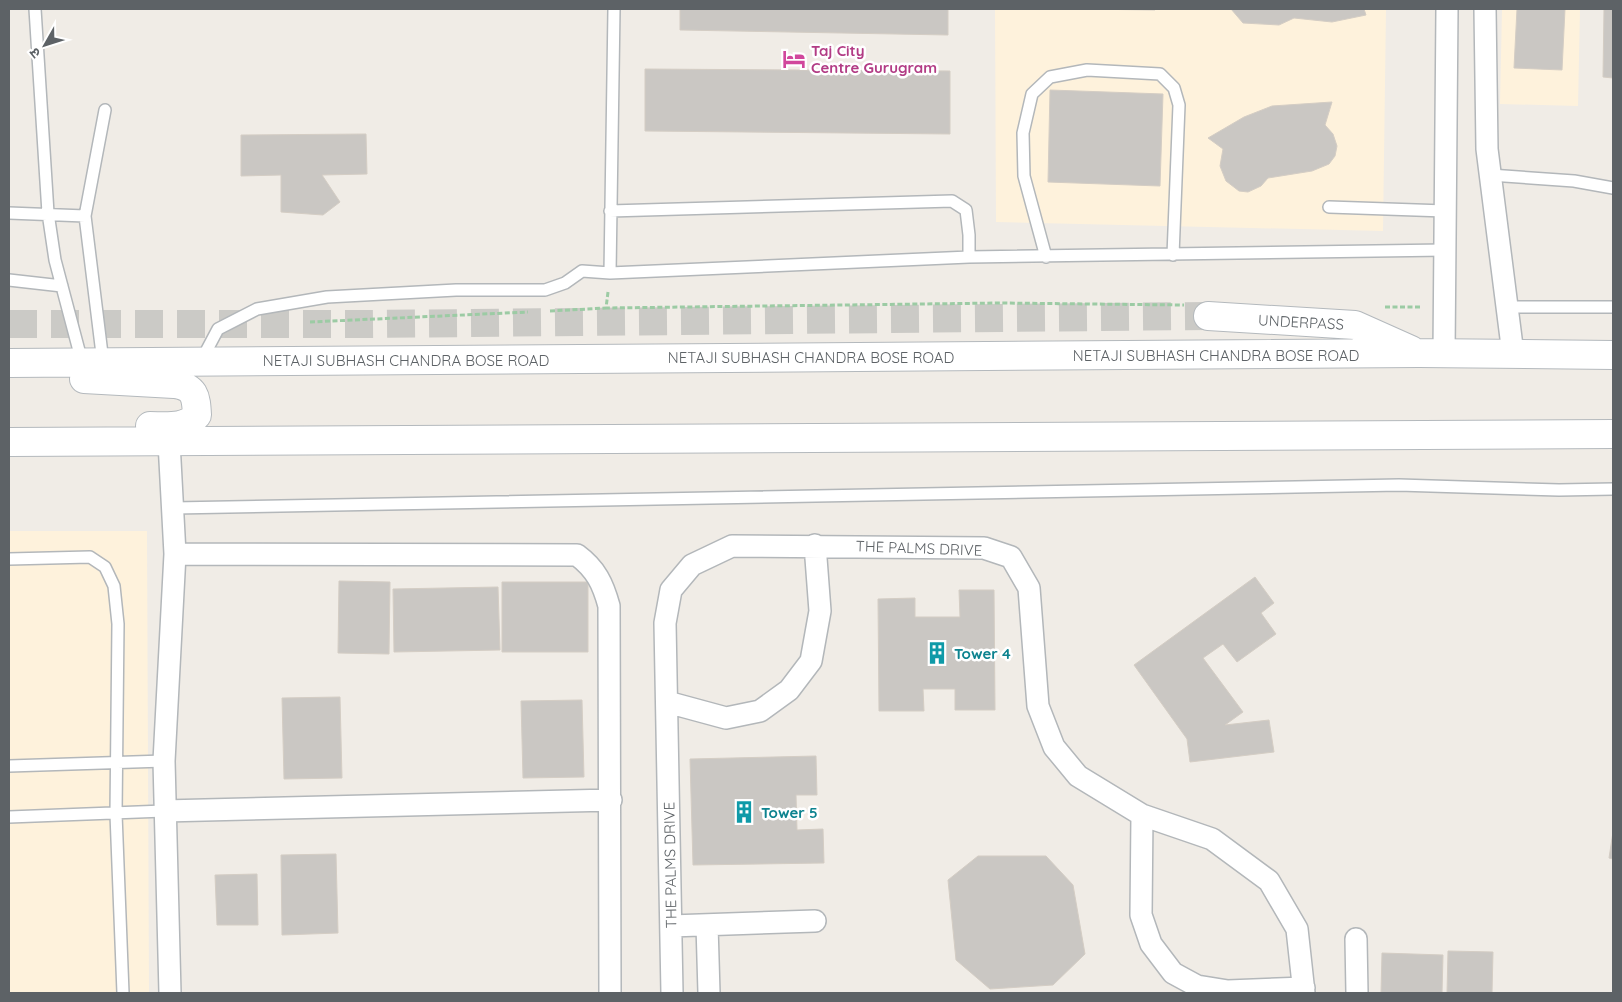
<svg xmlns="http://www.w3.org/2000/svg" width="1622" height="1002" font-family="Quicksand,'Noto Sans Devanagari',sans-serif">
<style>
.commercial{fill:#fef2dc}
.building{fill:#cac7c3;stroke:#d4cdc4}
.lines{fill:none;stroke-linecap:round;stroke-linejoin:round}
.secondary-tunnel{stroke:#cbcac6;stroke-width:28;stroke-dasharray:28 14;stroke-linecap:butt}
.lane-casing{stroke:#b3b7ba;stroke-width:14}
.street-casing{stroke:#b3b7ba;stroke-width:24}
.secondary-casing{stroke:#b4b9bd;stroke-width:30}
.path{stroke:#9ccba4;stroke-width:3;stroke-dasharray:5 2.5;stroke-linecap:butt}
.lane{stroke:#fff;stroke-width:11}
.street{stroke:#fff;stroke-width:21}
.secondary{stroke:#fff;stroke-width:28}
.labels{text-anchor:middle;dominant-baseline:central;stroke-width:5;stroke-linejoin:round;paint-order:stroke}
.hotel-label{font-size:15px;font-weight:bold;fill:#b23c85;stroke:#fff;text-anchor:start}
.street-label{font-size:15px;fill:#5d6266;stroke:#fff}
.culture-label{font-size:15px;font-weight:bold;fill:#0d838f;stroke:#fff;text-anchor:start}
</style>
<rect width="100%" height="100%" fill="#f0ece6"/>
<path class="commercial" d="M995,9h391l-3,222 -387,-9z
M1502,9h78l-2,97 -78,-2z
M9,531h138l2,462h-140z"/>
<path class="building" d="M680,9h268v26l-268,-5z
M1083,9h72v1z
M1231,9h133l2,6 -34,7 -38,-4 -15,7 -36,-2z
M1517,9h48l-3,61 -48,-2z
M1604,9h9v69l-10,-1z
M645,69l305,2v63l-305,-3z
M1050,90l113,4 -3,92 -112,-4z
M1332,102l-7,23 8,9 4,12 -2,10 -6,8 -17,7 -44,7 -7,8 -13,6 -9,-1 -13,-10 -6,-15 3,-17 -15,-11 36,-21 28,-11z
M366,134l1,40 -45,1 18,27 -17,13 -42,-3v-37l-40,1v-41z
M1255,577l19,26 -13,10 15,21 -39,28 -14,-18 -20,14 40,54 -18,13 44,-5 5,32 -84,10 -3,-23 -53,-74z
M339,581l51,1 -1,72 -51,-1z
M502,582h86v70h-86z
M498,587l2,63 -106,2 -1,-63z
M959,590h35l1,120h-40v-21h-32l1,22h-45l-1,-112 37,-1v19h45z
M340,697l2,81 -58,1 -2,-81z
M582,700l2,77 -61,1 -2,-77z
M816,756l1,39h-21l1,35 26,-1 1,34 -131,2 -3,-106z
M1613,832v27l-4,-1z
M336,854l2,79 -56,2 -1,-80z
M978,856h68l27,29 12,69 -32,31 -63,4 -34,-29 -8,-80z
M257,874l1,51h-41l-2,-50z
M1448,951l45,1 -1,41h-45z
M1382,953l61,2 -1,38h-61z"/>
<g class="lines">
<path class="secondary-tunnel" d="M9,324h356l843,-8"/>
<defs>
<path id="lane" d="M35,9l13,204 7,47 27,102
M1490,175l84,6 39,7
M1329,207l116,4
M610,211l342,-10 14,9 3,25v22
M9,213l76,3
M1046,257l-22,-81 -1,-43 9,-39 18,-17 37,-7 73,4 14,14 5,17 -6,150
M610,273l4,-264
M9,280l53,6
M1506,307h107
M201,361l17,-32 39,-20 70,-12 129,-7h89l20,-7 17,-12 28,2 359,-16 476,-7
M103,362l-18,-146 20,-106
M174,508l1225,-23 160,5 54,-1
M9,559l81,-2 15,10 9,19 4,38 -2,190 7,179
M9,766l155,-5
M9,817l155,-6"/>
<path id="street" d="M1485,9l2,140 26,205
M1444,353l3,-344
M169,442l6,112 -11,207 6,232
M175,554l402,1c19,14 26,29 32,51l1,387
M667,702l59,16 34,-7 29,-21 22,-29 9,-50 -5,-66
M164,811l447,-11
M1142,815l-1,100 10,29 22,29 24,13 31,5 76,-3
M707,925l2,68
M671,926l144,-5
M1356,939l1,54
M672,993l-7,-370 6,-33 21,-25 40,-19 252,2 27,9 18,31 9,118 16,41 24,29 64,39 70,24 57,42 28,48 7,64"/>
<path id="secondary" d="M1208,316l147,9 56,25
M9,363l1410,-10 194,2
M84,379l90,5c21,3 22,12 23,31 -11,14 -31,11 -47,11
M9,442l1604,-8"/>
</defs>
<use href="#lane" class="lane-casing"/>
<use href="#street" class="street-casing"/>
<use href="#secondary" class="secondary-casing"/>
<path class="path" d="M608,292l-2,16 395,-5 183,2
M1385,307h36
M550,311l56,-3
M310,322l218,-10"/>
<use href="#lane" class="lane"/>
<use href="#street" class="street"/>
<use href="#secondary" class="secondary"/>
</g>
<defs>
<symbol id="hotel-bare" viewBox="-9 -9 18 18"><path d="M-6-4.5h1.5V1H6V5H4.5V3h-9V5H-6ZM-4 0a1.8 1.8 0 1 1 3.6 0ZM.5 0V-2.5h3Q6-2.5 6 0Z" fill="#d1479c" stroke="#fff" stroke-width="2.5" paint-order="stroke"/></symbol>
<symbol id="building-bare" viewBox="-9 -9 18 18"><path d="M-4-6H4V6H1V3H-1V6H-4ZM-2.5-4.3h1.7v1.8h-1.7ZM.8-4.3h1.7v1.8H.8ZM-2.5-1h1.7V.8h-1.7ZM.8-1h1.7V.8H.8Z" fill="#0f9aa8" stroke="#fff" stroke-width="2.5" paint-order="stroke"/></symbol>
</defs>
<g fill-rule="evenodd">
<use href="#hotel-bare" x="778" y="43" width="32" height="32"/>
<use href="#building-bare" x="921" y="637" width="32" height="32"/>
<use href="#building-bare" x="728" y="796" width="32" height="32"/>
</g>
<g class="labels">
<g class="hotel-label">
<text x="811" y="50">Taj City<tspan x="811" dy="17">Centre Gurugram</tspan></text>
</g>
<g class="street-label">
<text transform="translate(1301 322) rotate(3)">UNDERPASS</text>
<text x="1216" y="355">NETAJI SUBHASH CHANDRA BOSE ROAD</text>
<text x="811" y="357">NETAJI SUBHASH CHANDRA BOSE ROAD</text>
<text x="406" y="360">NETAJI SUBHASH CHANDRA BOSE ROAD</text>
<text transform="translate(919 548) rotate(2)">THE PALMS DRIVE</text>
<text transform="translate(670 865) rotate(-91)">THE PALMS DRIVE</text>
</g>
<g class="culture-label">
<text x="954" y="653">Tower 4</text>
<text x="761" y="812">Tower 5</text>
</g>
</g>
<rect width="1622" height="1002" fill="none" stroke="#5d6266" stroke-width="20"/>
<g transform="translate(45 45) rotate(231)" stroke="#ffffff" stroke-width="4" paint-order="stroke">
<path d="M0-4L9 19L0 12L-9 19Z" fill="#5d6266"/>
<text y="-8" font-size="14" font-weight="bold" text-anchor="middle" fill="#5d6266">उ</text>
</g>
</svg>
